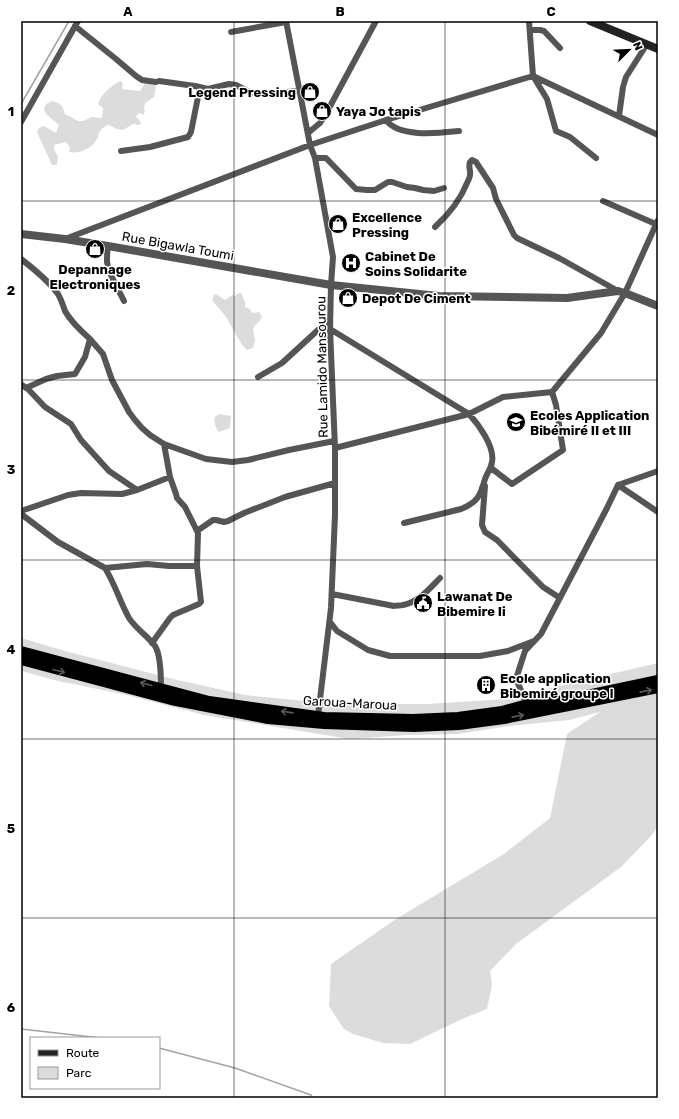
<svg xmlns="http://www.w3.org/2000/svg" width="679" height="1119" font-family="Rubik,sans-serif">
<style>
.green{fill:#dcdcdc}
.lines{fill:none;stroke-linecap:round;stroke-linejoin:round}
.stream{stroke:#a3a3a3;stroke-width:1.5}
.trunk-casing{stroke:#dbdbdb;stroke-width:12}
.minor{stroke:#555;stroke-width:6}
.tertiary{stroke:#555;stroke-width:8}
.secondary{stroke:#222;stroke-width:8}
.trunk{stroke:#000;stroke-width:10}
.oneway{stroke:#595959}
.grid{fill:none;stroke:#000;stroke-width:1;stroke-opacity:0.55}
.labels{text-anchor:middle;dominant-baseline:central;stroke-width:3;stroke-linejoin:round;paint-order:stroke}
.poi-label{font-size:13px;font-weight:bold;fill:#000;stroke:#fff;text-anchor:start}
.street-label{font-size:13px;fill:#000;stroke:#fff}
.neatline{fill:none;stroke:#000;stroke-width:1.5}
.grid-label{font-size:13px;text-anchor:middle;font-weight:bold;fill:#000}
</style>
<rect width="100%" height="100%" fill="#fff"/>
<path class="green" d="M121,81l2,3 -1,5 18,2 5,-8 7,-1 4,4 -2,11 -9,6 -1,5 1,4 -2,3 -3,-2 -2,1 -2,2 5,7 -2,2 -6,-1 -10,6 -6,-1 -8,-4c-3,1 -6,2 -8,5 -3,3 -2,6 -4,9 -5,9 -17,15 -28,13l1,-4 -4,-6 -12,3v4l4,8 -1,8h-5l-15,-33 2,-4 5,-2 12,7 3,-8 -13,-11 -2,-5 2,-5 6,-3 6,2 4,3 3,8 13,7h5l9,-4 10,1 1,-10 -5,-4c2,-9 15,-20 23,-23z
M239,293h2l4,9v5l5,2 2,4 7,-1 3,5 -3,5 -4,3 -2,5 2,11 -2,7 -6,2 -5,-5 -16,-28 -14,-17 2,-5 2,-1 9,6 7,-5 3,1z
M219,414l12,2 -1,12 -11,4c-4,-4 -5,-10 -4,-15z
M21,638l44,13 108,28 72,16 92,9h90l80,-5 73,-18 78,-18v163l-6,9 -31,32 -105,77 -26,27 2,14 -5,24 -25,10 -52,25 -27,-1 -30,-9 -9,-5 -15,-23 2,-42 65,-45 108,-65 46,-36 17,-84 33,-22 -31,8 -60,6 -51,8 -51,1 -58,4 -145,-24 -77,-20 -59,-12 -6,-1 -41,-11z"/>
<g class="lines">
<path class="stream" d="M21,104l48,-83
M21,1029l80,9
M159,1048l76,20 76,27 2,3"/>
<defs>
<path id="trunk" d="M21,651l188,50 115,16 89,2 45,-2 44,-6 25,-7 32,-3 99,-21
M21,660l150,40 97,19 56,5 90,3 45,-2 45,-6 154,-31"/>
</defs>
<use href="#trunk" class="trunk-casing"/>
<path class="minor" d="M286,21l24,124 5,13 18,99 -2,28 -1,44 5,119v67l-4,93 -13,108
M529,21l4,55 14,23 9,32 14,6 26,21
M75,26l41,33 20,17 6,4 14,2
M530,30h10l4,1 16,17
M231,32l55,-10
M159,81l36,5 13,3 21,-5 7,1 15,8 10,1 12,1 26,-5
M619,116l4,-29 3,-10 21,-33
M386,120c13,18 53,13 73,11
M21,122l57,-101
M308,133l12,-10 8,-13 48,-89
M121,151l29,-4 38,-10 3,-5 9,-45
M315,158h11l30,31 11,1h8l13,-8h4l15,5 8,1 8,2 11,1 10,-3
M603,201l55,24
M435,227c14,-13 25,-26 32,-44 1,-2 3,-6 3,-8 1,-5 -2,-7 0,-13l2,-2 4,2 17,26 3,11 18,36 3,3 42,20 59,33
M65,239l245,-94 76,-25 147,-44 125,59
M108,246c-1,5 -1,11 -1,16 2,13 11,27 17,39
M21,259c13,10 27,21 37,35 3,5 5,11 7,17 6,11 16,20 25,28l-5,18 -10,17 -18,2 -11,3 -20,9 -5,-4
M330,329l139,85c10,11 26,33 23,48 -1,7 -5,11 -7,17 -5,17 -7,23 -24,30l-57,14
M90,339l13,15 9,26 17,32 6,8 7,8 8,7 14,9 42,15 26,3 16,-2 41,-10 45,-9
M258,377l24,-14 48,-44
M27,388l18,19 26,17 10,16 28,31 28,19
M335,448l134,-34 34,-17 49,-5 49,-59 24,-40 33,-73
M491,468l21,16 51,-34 -7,-45 -4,-13
M618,485l40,27
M485,486l-3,39 3,7 12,8 46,47 17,11
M21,511l47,-16 13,-2 41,1 15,-4 33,-13
M21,513l4,4 33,25 47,26c10,16 15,34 24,50 7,11 19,18 26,28 6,9 6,31 6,42
M197,531l16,-11h3l8,2 4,-1 16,-8 41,-16 50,-14
M105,568l42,-4 22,2h28
M332,594l62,12c3,-1 6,0 9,-1 16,-3 27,-17 37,-27
M330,622l7,9 31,19 22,6h90l28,-5 26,-10
M152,643l18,-25 3,-3 26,-11 2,-2 -4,-36 1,-33 -13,-26 -8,-9 -1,-4 -6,-17 -6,-33
M527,704l-11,-25 9,-28 16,-17 66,-126 11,-23 40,-14"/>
<path class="tertiary" d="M21,234l44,5 43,7 223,39 108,11 128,2 51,-7 7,2 33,13"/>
<path class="secondary" d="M590,21l68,28"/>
<use href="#trunk" class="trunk"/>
</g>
<defs><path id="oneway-shaft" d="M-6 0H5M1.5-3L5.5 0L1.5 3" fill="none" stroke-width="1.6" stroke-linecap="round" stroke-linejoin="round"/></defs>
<g class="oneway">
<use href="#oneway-shaft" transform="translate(59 671) rotate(15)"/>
<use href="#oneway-shaft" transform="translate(146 684) rotate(-165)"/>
<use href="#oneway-shaft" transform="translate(646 691) rotate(-11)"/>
<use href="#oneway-shaft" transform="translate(287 712) rotate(-172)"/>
<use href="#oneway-shaft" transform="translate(518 716) rotate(-11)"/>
</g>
<path class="grid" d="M234,21v1077M445,21v1077M21,201h637M21,380h637M21,560h637M21,739h637M21,918h637"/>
<defs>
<symbol id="shop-disc" viewBox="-11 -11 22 22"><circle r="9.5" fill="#000" stroke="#fff"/><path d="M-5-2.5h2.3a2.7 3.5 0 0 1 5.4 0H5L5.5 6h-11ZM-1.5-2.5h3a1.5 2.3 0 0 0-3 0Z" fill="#fff"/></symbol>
<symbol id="hospital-disc" viewBox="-11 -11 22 22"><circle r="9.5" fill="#000" stroke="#fff"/><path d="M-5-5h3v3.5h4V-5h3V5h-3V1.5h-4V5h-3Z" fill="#fff"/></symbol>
<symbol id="school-disc" viewBox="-11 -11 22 22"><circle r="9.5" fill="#000" stroke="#fff"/><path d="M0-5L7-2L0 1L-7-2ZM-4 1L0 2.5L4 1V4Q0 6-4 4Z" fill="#fff"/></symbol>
<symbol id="civic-disc" viewBox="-11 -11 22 22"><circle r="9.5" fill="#000" stroke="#fff"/><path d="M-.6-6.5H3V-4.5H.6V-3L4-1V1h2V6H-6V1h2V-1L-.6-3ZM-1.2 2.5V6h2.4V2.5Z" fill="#fff"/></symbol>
<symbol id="building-disc" viewBox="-11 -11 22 22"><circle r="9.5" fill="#000" stroke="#fff"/><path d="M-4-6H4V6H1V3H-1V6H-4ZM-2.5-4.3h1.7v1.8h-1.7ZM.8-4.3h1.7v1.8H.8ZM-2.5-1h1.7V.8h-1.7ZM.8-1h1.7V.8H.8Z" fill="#fff"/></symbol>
</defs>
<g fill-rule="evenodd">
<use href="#shop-disc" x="299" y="81" width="22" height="22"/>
<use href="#shop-disc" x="311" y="100" width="22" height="22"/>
<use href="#shop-disc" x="327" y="213" width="22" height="22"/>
<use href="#shop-disc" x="84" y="238" width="22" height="22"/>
<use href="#hospital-disc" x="340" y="252" width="22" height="22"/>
<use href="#shop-disc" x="337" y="287" width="22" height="22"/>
<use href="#school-disc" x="505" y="411" width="22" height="22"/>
<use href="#civic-disc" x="412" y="592" width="22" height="22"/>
<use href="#building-disc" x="475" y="674" width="22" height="22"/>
</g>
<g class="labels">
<g class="poi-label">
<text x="296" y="92" text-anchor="end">Legend Pressing</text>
<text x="336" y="111">Yaya Jo tapis</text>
<text x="352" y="217">Excellence<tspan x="352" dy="15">Pressing</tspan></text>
<text x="365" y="256">Cabinet De<tspan x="365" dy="15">Soins Solidarite</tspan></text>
<text x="95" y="269" text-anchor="middle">Depannage<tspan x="95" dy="15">Electroniques</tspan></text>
<text x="362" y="298">Depot De Ciment</text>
<text x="530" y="415">Ecoles Application<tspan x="530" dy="15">Bibémiré II et III</tspan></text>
<text x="437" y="596">Lawanat De<tspan x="437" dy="15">Bibemire Ii</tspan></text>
<text x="500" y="678">Ecole application<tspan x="500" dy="15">Bibemiré groupe l</tspan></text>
</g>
<g class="street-label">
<text transform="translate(178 246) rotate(10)">Rue Bigawla Toumi</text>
<text transform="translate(322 367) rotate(-91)">Rue Lamido Mansourou</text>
<text transform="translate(350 703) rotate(3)">Garoua-Maroua</text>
</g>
</g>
<rect width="679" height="1119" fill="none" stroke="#ffffff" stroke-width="44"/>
<rect x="30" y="1037" width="130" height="52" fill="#ffffff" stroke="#999999"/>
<rect x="38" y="1050" width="20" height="6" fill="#222222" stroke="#999999"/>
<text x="66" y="1057" font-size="12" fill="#000000">Route</text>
<rect x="38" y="1067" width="20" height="12" fill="#dcdcdc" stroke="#999999"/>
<text x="66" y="1077" font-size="12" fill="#000000">Parc</text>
<g transform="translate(629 50) rotate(66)" stroke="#ffffff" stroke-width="3" paint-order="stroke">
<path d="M0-3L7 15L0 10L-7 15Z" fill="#000000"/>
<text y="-6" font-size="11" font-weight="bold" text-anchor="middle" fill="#000000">N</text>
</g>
<rect x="22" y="22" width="635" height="1075" class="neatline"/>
<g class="grid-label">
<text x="128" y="16">A</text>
<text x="340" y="16">B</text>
<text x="551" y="16">C</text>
<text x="11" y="116">1</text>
<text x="11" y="295">2</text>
<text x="11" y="474">3</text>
<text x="11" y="654">4</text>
<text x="11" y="833">5</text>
<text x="11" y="1012">6</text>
</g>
</svg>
